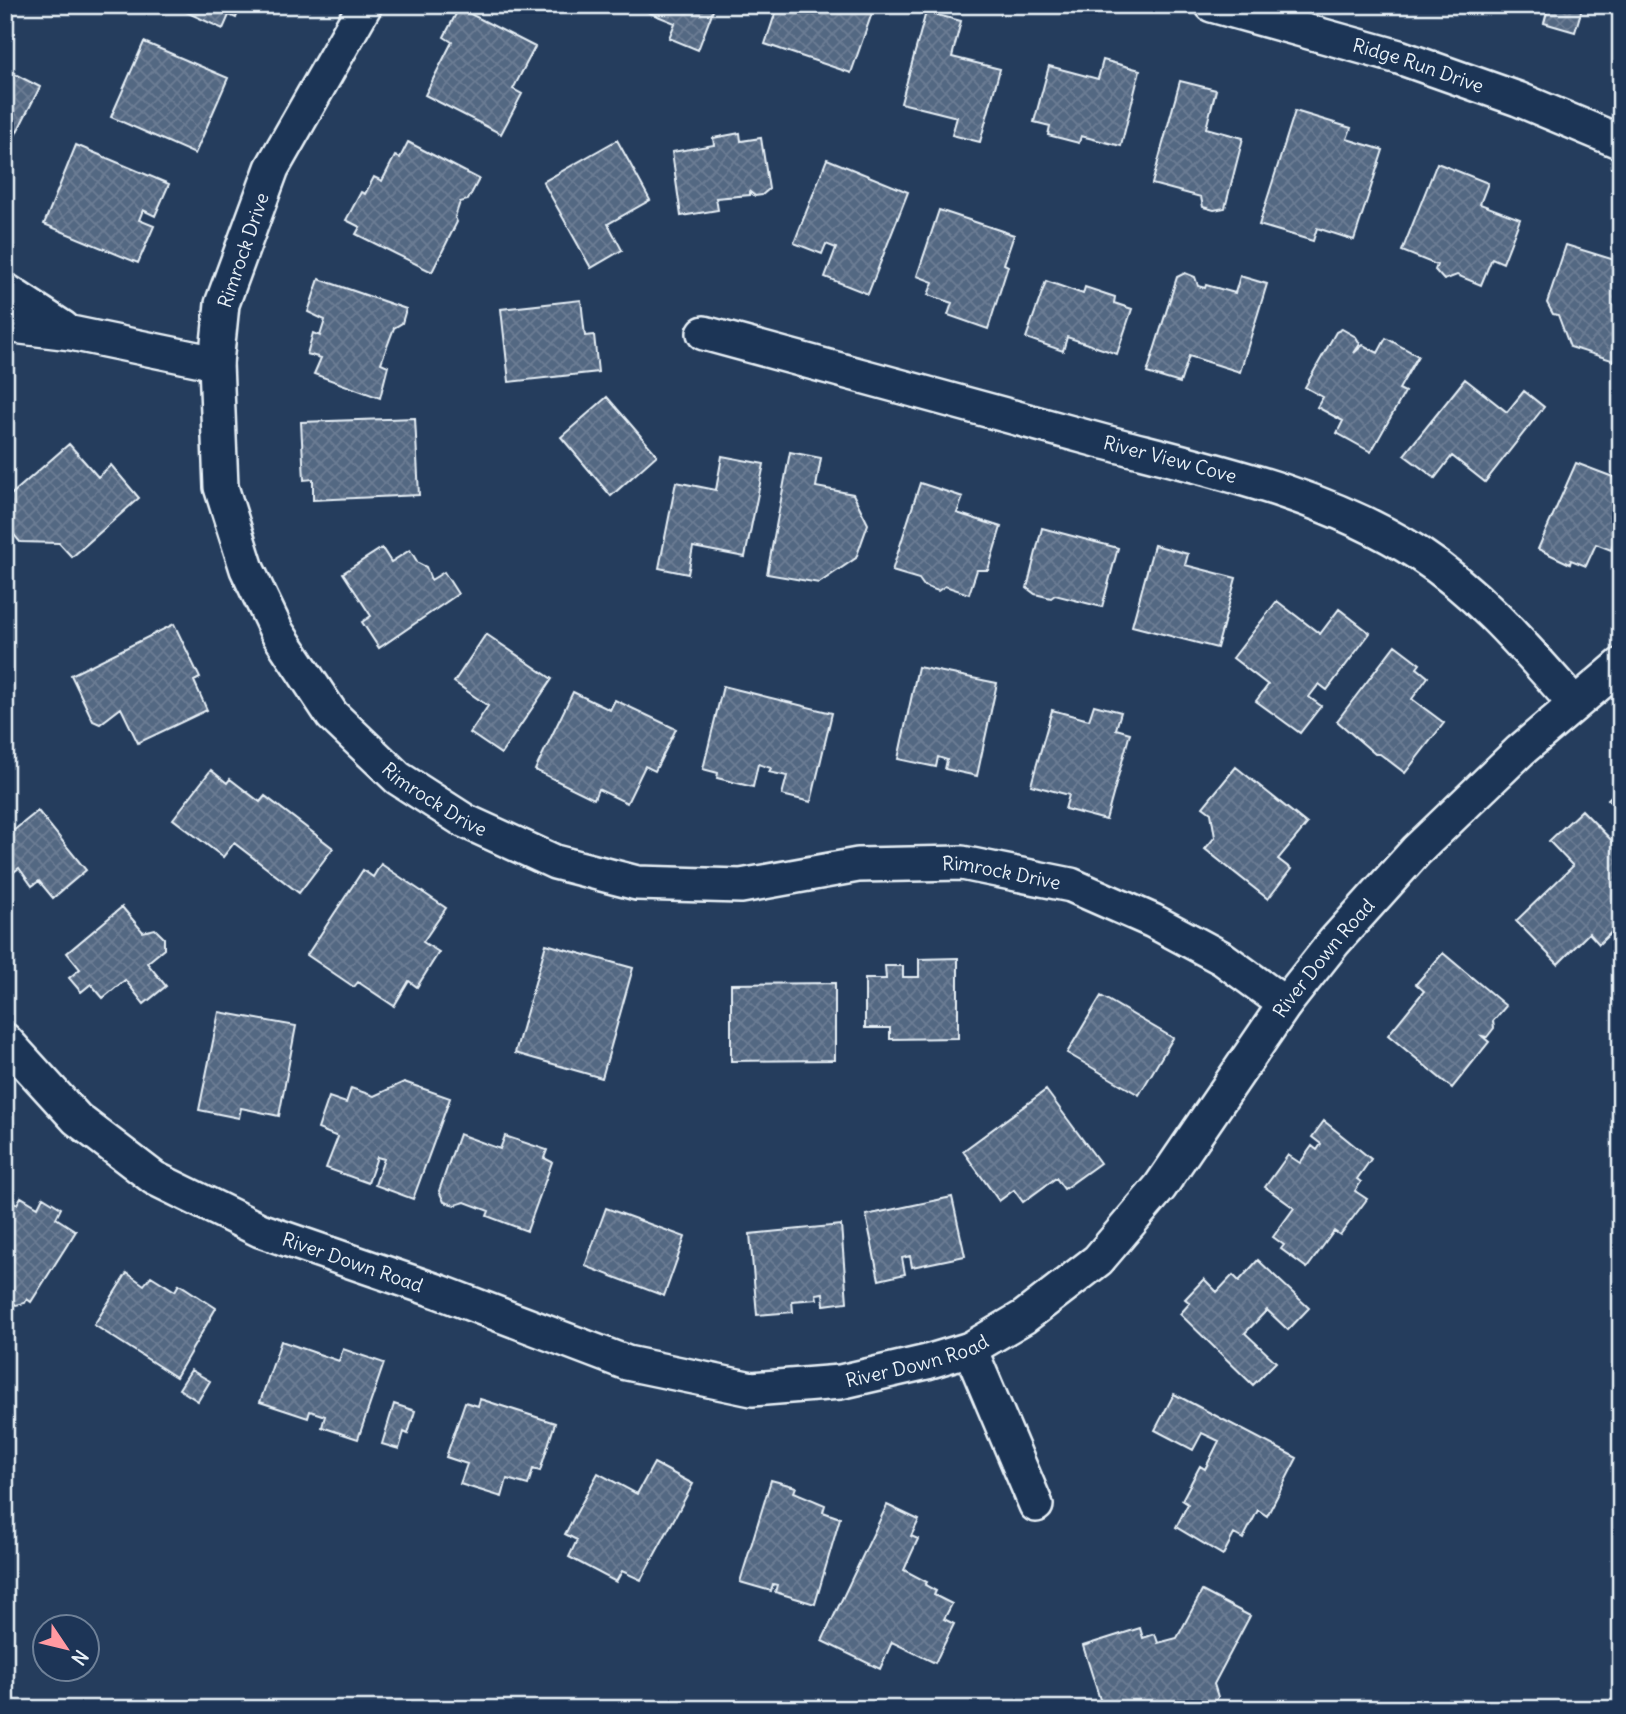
<svg xmlns="http://www.w3.org/2000/svg" width="1626" height="1714" font-family="Delius,sans-serif">
<style>
.building{fill:url(#building-cross-hatch);stroke:#e8f1f8;stroke-width:2}
.lines{fill:none;stroke-linecap:round;stroke-linejoin:round}
.minor-casing{stroke:#e8f1f8;stroke-width:38}
.minor{stroke:#1d3557;stroke-width:33}
.labels{text-anchor:middle;dominant-baseline:central;stroke-width:5;stroke-linejoin:round;paint-order:stroke}
.street-label{font-size:19px;fill:#e8f1f8;stroke:#1d3557}
</style>
<defs>
<pattern id="building-cross-hatch" width="8" height="8" patternUnits="userSpaceOnUse" patternTransform="scale(1.75)"><rect width="8" height="8" fill="#536782"/><path d="M0 0l8 8M0 8l8-8" fill="none" stroke="#6c7d94"/></pattern>
</defs>
<rect width="100%" height="100%" fill="#253d5d"/>
<filter id="ink" filterUnits="userSpaceOnUse"><feTurbulence type="fractalNoise" baseFrequency=".0143" numOctaves="2"/><feDisplacementMap in="SourceGraphic" scale="14" xChannelSelector="R" yChannelSelector="G"/><feConvolveMatrix kernelMatrix="1 2 1 2 8 2 1 2 1" color-interpolation-filters="sRGB"/></filter>
<g filter="url(#ink)">
<path class="building" d="M171,5h70l-5,13 -7,-3 -6,14z
M630,5h85l-17,45 -29,-12 6,-15z
M778,5h82l13,5 -22,63 -86,-29z
M1549,5h34l-8,27 -31,-9z
M459,8l76,39 -22,42 9,5 -21,40 -76,-39 27,-53 -8,-5z
M926,12l35,9 -9,36 48,12 -20,73 -28,-7 5,-18 -56,-14z
M144,42l84,36 -33,76 -84,-37z
M1103,60l37,10 -19,76 -40,-10 -2,7 -31,-8 2,-9 -16,-4 15,-56 49,13z
M5,69l35,18 -35,68z
M1180,81l36,9 -10,38 37,10 -18,70 -11,2 -11,-3 -2,-10 -49,-13z
M1295,111l56,17 -4,11 36,11 -29,90 -37,-12 -4,13 -54,-16z
M740,133l1,8 20,-3 8,51 -7,6 -7,1 -5,-4v3l-34,3 2,12 -37,6 -9,-64 42,-7 -1,-7z
M617,140l33,60 -42,24 14,26 -31,18 -48,-86z
M408,142l71,37 -11,21 -8,2 -5,15 2,5 -25,50 -76,-38 4,-7 -14,-7 15,-28 4,2 9,-17 8,4 13,-25 5,2z
M76,145l93,39 -14,32 -12,-6 -4,10 15,6 -16,37 -94,-39z
M827,159l81,33 -40,102 -43,-17 11,-29 -10,-4 -4,10 -28,-11z
M1437,163l51,20 -8,21 40,15 -17,44 -11,-5 -11,27 -24,-10 -13,5 -9,-10 2,-5 -35,-14z
M939,210l75,25 -10,29 4,2 -20,63 -40,-14 4,-12 -24,-8 5,-13 -16,-6z
M1566,245l55,17v101l-51,-16 -12,-32 -5,-1 -6,-11z
M1185,273l10,4 3,9 7,2 1,-3 29,8 5,-17 27,8 -27,88 -51,-16 -9,27 -33,-10 30,-96z
M319,279l87,30 -4,14 -8,5 -13,35 7,3 -8,32 -66,-24 7,-16 -14,-4 6,-21 7,3 5,-16 -17,-8z
M1046,281l37,13 2,-7 30,10 -1,6 18,6 -15,45 -50,-17 -4,14 -37,-13z
M581,300l4,36 9,-1 4,37 -89,10 -8,-73z
M1342,329l14,8 4,7 -6,9 9,-8 15,8 8,-15 32,18 -19,33 6,3 -34,60 -34,-19 6,-12 -26,-14 6,-10 -18,-10 31,-55z
M1465,379l42,33 17,-21 20,16 -59,75 -33,-26 -17,22 -31,-23z
M607,397l50,58 -46,41 -50,-59z
M415,418l4,77 -106,5v-21l-9,1 -3,-58z
M69,444l29,33 13,-12 28,33 -67,59 -13,-14 -39,-1 -15,-18v-24z
M790,452l31,6 -5,29 37,7 15,30 -12,34 -37,25 -52,-9z
M722,456l42,8 -19,93 -52,-10 -5,27 -29,-6 17,-86 40,8z
M1576,463l45,17v65l-7,-3 -3,8 -15,-6 -10,22 -15,-6 -1,4 -32,-15z
M920,483l43,14 -6,16 44,14 -13,43h-11l-8,24 -24,-8 -7,5 -14,-5 -5,-7 -27,-8z
M1042,528l76,20 -16,59 -47,-12 -4,3 -16,-4 -8,-6z
M1154,545l34,9 -3,11 51,13 -19,70 -85,-22z
M382,548l9,14 19,-12 8,13 8,4 5,13 13,-8 14,22 -79,54 -17,-26 9,-6 -28,-43z
M1277,601l43,33 19,-25 31,24 -43,57 -8,-6 -10,13 12,9 -21,27 -44,-32 12,-16 -35,-27z
M174,624l26,54 -6,3 13,29 -69,33 -17,-35 -21,16 -7,-3 -22,-46z
M486,634l66,45 -51,75 -31,-21 18,-27 -34,-24z
M1395,645l25,19 -3,4 11,9 -16,22 32,24 -39,50 -25,-19h-5l-38,-33z
M918,667l79,16 -20,93 -32,-7 2,-9 -9,-3 -2,10 -38,-8z
M723,686l109,27 -21,89 -29,-7 5,-19 -18,-4 2,-4 -13,-4 -5,23 -36,-9 1,-5 -15,-4z
M573,692l37,18 5,-10 61,29 -21,42 -10,-5 -18,37 -29,-14 -4,10 -59,-29z
M1094,705l27,7 -5,17 14,4 -24,87 -41,-11 4,-14 -38,-10 21,-75 37,10z
M1236,767l71,57 -29,35 13,10 -23,30 -63,-50 10,-12 -4,-24 -8,-6z
M211,770l16,13 3,-4 30,23 5,-6 68,52 -34,45 -65,-50 -11,14 -50,-38z
M1621,787v26l-13,-14z
M1582,810l39,40v73l-22,21 -10,-11 -31,31 -42,-43 57,-55 -24,-25z
M38,811l48,59 -33,28 -14,-17 -7,5 -13,-18 -14,11v-47l3,3z
M381,864l65,44 -23,34 16,10 -22,35 -8,-6 -15,25 -36,-24 -4,5 -47,-32 56,-85 10,7z
M122,907l21,25 12,-3 9,9v11l-17,14 19,23 -22,18 -19,-24 -22,18 -12,-14 -10,8 -12,-14 11,-9 -13,-16z
M546,944l87,24 -31,110 -87,-25z
M1443,953l63,53 -13,15 1,7 -7,9 -5,-1 7,6 -37,46 -64,-53 36,-44 -8,-7z
M958,958v80l-68,1v-11h-25v-49h21l-1,-13h18v11h16v-18z
M835,983v77l-104,1v-77z
M1101,996l72,42 -34,57 -72,-42z
M219,1012l77,14 -17,90 -38,-8 -2,10 -40,-8z
M404,1082l46,16 -37,101 -38,-14 9,-26 -7,-2 -9,26 -42,-15 12,-31 -20,-8 11,-32 17,6 5,-15 23,8z
M1046,1090l54,73 -36,26 -8,-11 -33,24 -9,-12 -15,11 -36,-50z
M1324,1121l47,38 -14,20 4,3 -6,9 12,8 -27,36 -6,-4 -27,37 -26,-19 3,-4 -11,-8 21,-29 -29,-21 23,-32 12,8 12,-17 5,4 4,-6 -9,-7z
M459,1134l41,15 5,-13 42,14 -3,8 8,4 -25,69 -40,-15 2,-5 -24,-9 -10,3 -11,-3 -5,-11z
M5,1197l12,7 4,-7 17,10 5,-10 18,11 -5,10 20,13 -45,71 -4,-3 -2,4 -9,2 -11,-8z
M952,1197l13,59 -53,11 -2,-11 -8,2 3,16 -26,6 -13,-65z
M606,1208l79,29 -21,59 -79,-30z
M841,1225l6,77 -23,3 -1,-12 -7,1 1,5 -25,2 1,11 -36,3 -7,-81z
M1258,1260l51,48 -21,22 -21,-20 -22,23 31,29 -23,23 -73,-71 10,-11 -5,-4 19,-20 13,13 16,-17 6,6z
M127,1273l17,12 7,-9 24,15 4,-7 37,24 -40,69 -82,-52z
M281,1341l58,20 4,-12 41,14 -26,76 -36,-12 3,-11 -15,-5 -2,7 -48,-16z
M191,1370l19,11 -12,20 -19,-12z
M1174,1394l123,64 -30,58 -9,-6 -15,29 -9,-5 -11,21 -47,-28 12,-23 -6,-4 18,-34 5,3 14,-28 -17,-8 -9,17 -38,-20z
M480,1399l75,24 -15,48 -7,-2 -5,16 -21,-6 -5,18 -42,-13 7,-20 -21,-7 19,-55 13,4z
M394,1404l21,7 -7,23 -4,-2 -5,17 -17,-5z
M654,1463l39,21 -52,96 -19,-9 -6,11 -47,-25 8,-17 -12,-6 33,-61 39,21z
M771,1480l25,7 -2,5 31,13 -2,7 17,6 -25,86 -40,-12 2,-7 -4,-1 -2,7 -31,-9z
M887,1505l32,15 -8,16 7,3 -14,31 23,12 -2,3 11,6 -2,4 18,9 -8,15 10,5 -19,39 -43,-21 -12,27 -58,-28z
M1202,1591l48,25 -36,68 4,13 -4,8 -11,4h-100l-20,-63 57,-18 3,10 12,-4 3,9 19,-5z"/>
<g class="lines">
<defs>
<g id="minor">
<path id="s1" d="M365,5l-93,163 -50,136 -6,59 5,124 26,82 30,63 55,83 66,63 67,43 90,41 82,21 104,3 117,-21 104,-2 109,22 82,36 69,37 63,46"/>
<path id="s2" d="M1212,5l187,52 119,42 103,43"/>
<path d="M5,290l58,38"/>
<path d="M5,325l66,8 145,30"/>
<path id="s3" d="M704,333c132,36 265,72 397,108 107,28 224,52 318,113 61,40 107,95 155,149"/>
<path id="s4" d="M5,1040l72,79 77,59 106,52 180,62 187,71 125,26 88,-7 87,-20 43,-13 54,-32 74,-57 62,-73 125,-183 49,-62 82,-91 104,-100 101,-86"/>
<path d="M970,1349l66,156"/>
</g>
</defs>
<use href="#minor" class="minor-casing"/>
<use href="#minor" class="minor"/>
</g>
</g>
<g class="labels">
<g class="street-label">
<text stroke="none"><textPath href="#s2" startOffset="215">Ridge Run Drive</textPath></text>
<text transform="translate(243 250) rotate(-71)">Rimrock Drive</text>
<text stroke="none"><textPath href="#s3" startOffset="483">River View Cove</textPath></text>
<text stroke="none"><textPath href="#s1" startOffset="905">Rimrock Drive</textPath></text>
<text stroke="none"><textPath href="#s1" startOffset="1493">Rimrock Drive</textPath></text>
<text stroke="none"><textPath href="#s4" startOffset="1596">River Down Road</textPath></text>
<text stroke="none"><textPath href="#s4" startOffset="420">River Down Road</textPath></text>
<text stroke="none"><textPath href="#s4" startOffset="1008">River Down Road</textPath></text>
</g>
</g>
<rect width="1626" height="1714" fill="none" stroke="#1d3557" stroke-width="28"/>
<rect x="14" y="14" width="1598" height="1686" fill="none" stroke="#e8f1f8" stroke-width="2.5" filter="url(#ink)"/>
<g transform="translate(66 1648) rotate(125)"><circle r="33" fill="#1d3557" stroke="#6e8097" stroke-width="2"/>
<path d="M0-5L12 26L0 18L-12 26Z" fill="#ff9aa2"/>
<text y="-10" font-size="19" font-weight="bold" text-anchor="middle" fill="#e8f1f8">N</text>
</g>
</svg>
